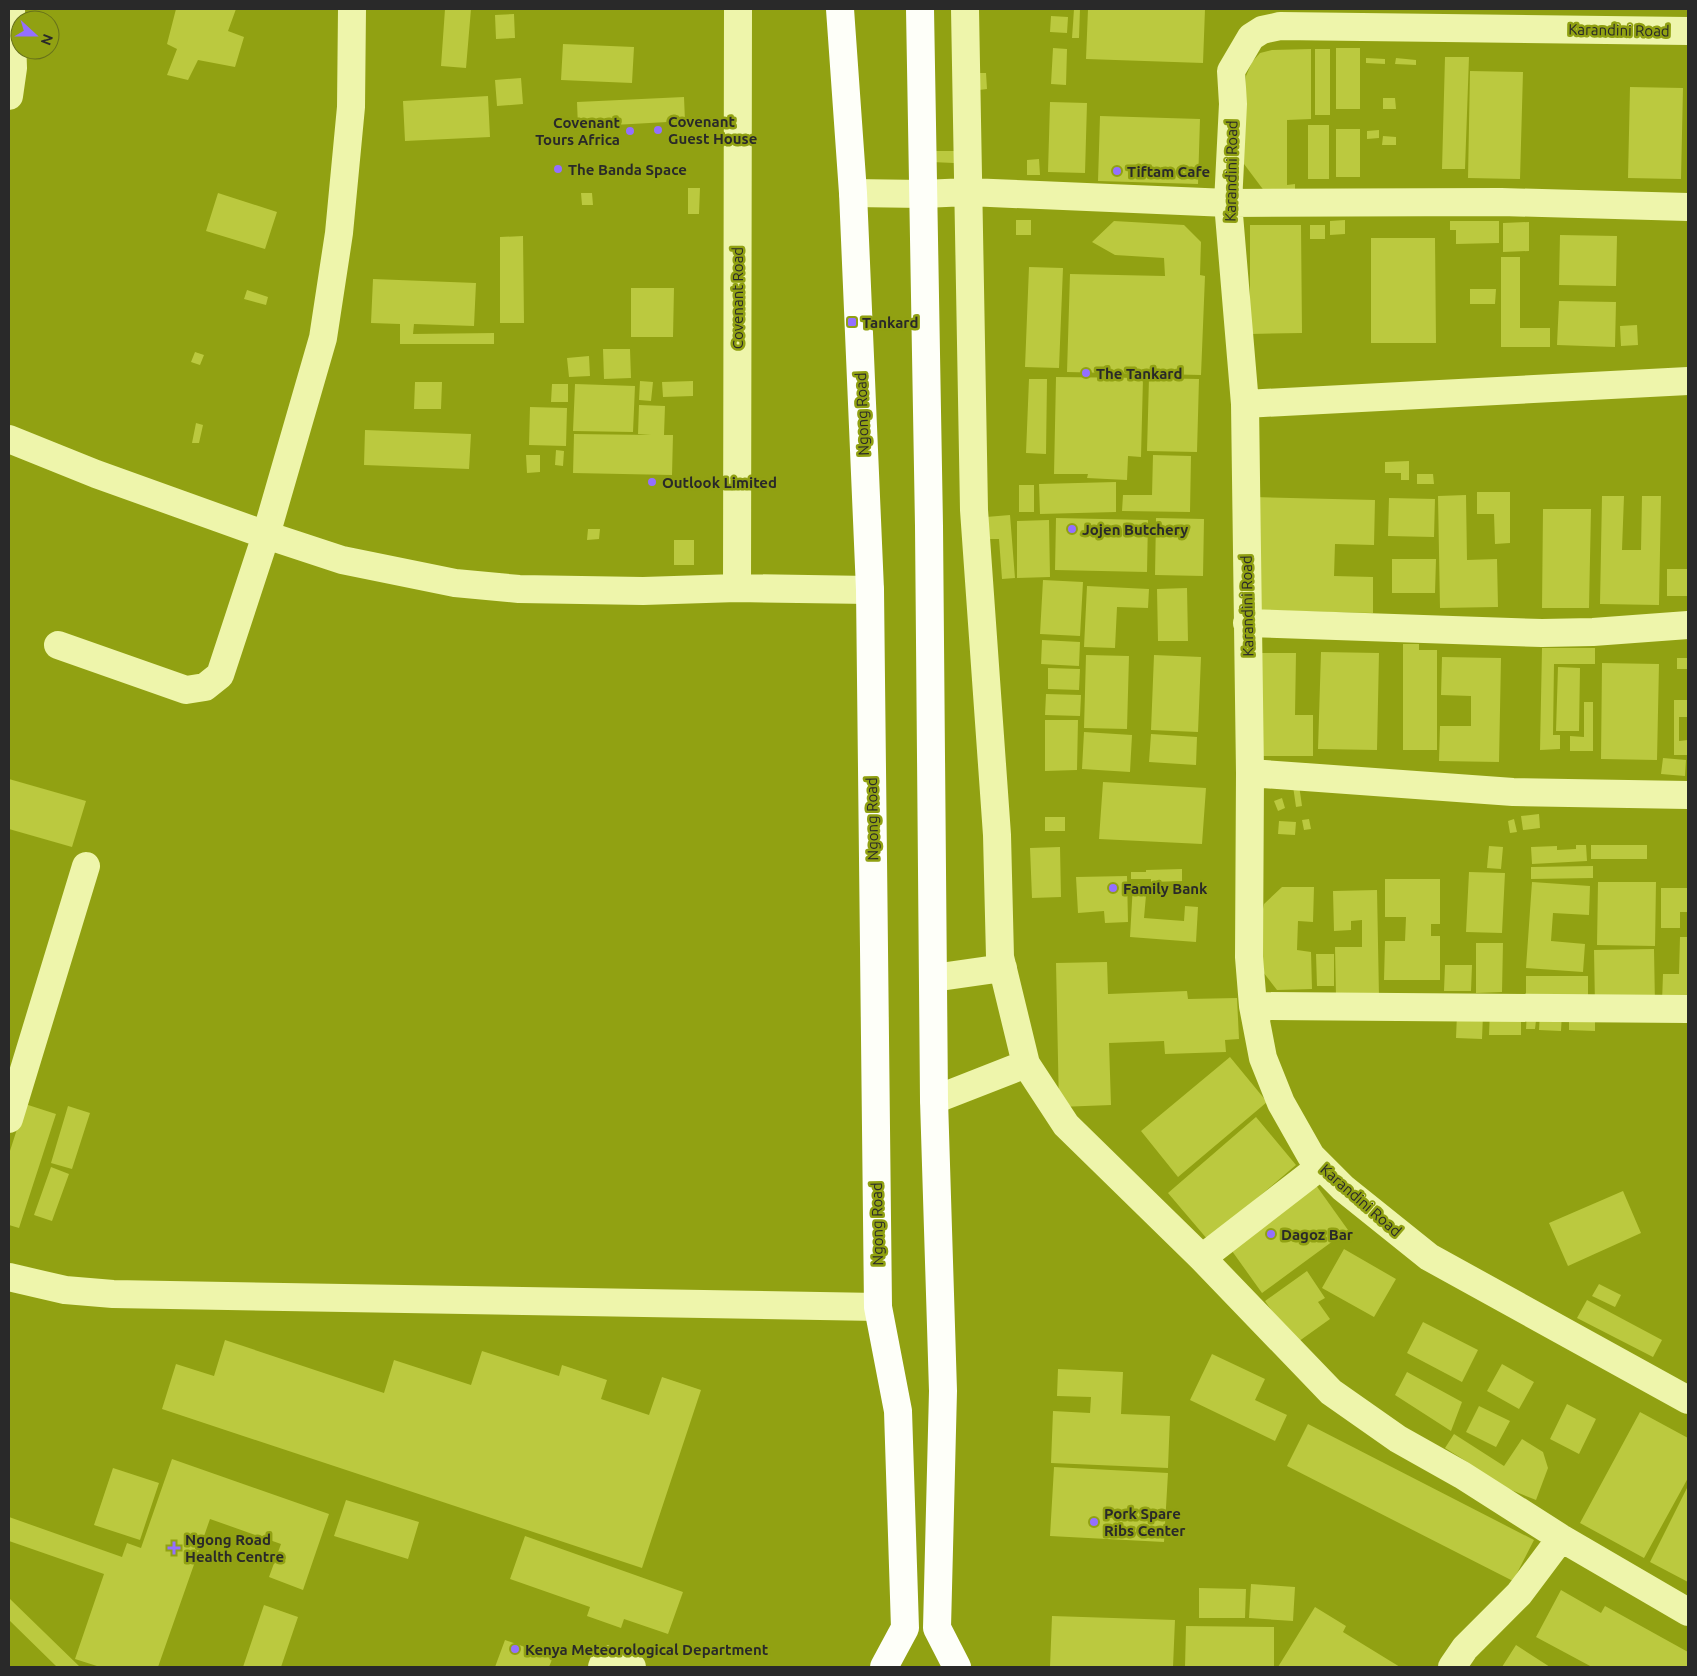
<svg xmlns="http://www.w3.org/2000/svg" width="1697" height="1676" font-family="Ubuntu,sans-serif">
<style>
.building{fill:#bbc93f}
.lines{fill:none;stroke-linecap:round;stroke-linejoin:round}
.minor{stroke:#eef5ab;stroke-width:28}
.major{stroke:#fefff9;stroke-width:28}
.poi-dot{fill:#946fff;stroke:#91a112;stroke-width:2}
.labels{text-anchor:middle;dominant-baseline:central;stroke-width:5;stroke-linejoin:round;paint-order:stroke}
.street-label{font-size:15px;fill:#292929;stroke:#91a112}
.poi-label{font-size:15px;font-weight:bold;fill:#292929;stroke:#91a112;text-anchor:start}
</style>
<rect width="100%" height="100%" fill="#91a112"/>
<path class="building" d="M176,9h60l-8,22 16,6 -9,30 -37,-7 -10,20 -21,-5 10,-26 -10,-5z
M445,9h26l-5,59 -25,-2z
M1074,9h6l-1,29h-7z
M1088,9h117l-2,54 -117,-4z
M514,14l1,24 -19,1 -1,-24z
M1051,16l17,1 -1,16 -17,-1z
M563,44l71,3 -2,36 -71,-3z
M1053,48l14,1 -1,36 -15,-1z
M1336,48h24v61h-24z
M1311,49v70l-24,1v65l8,-1v11l-27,1 -27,-36 5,-84 6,-14 8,-9 12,-3z
M1315,49h15v66h-15z
M1445,57h24l-4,112h-23z
M1366,58l19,1v5l-19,-1z
M1396,58l20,2v5l-21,-1z
M1470,71l53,1 -3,107 -52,-1z
M978,73h8l1,16 -8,1z
M521,78l2,26 -26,2 -2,-26z
M1630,87l53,1 -2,91 -53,-1z
M488,96l2,41 -85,4 -2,-40z
M684,97l1,24 -107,6 -1,-25z
M1383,98h12l1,11h-13z
M1050,102l37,1 -2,70 -37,-1z
M1100,116l100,3 -2,65 -100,-3z
M1308,125h21v54h-21z
M1336,129h24v48h-24z
M1379,130v8l-12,1v-8z
M1383,136l13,1v8h-14z
M932,151h22v12l-23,-1z
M1039,159l1,16h-13v-15z
M688,188h12l-1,26h-11z
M218,193l59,19 -12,37 -59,-18z
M581,193h11l1,12h-11z
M1016,220h15v15h-15z
M1345,220v14l-15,1v-14z
M1114,221l70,4 17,17 -1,33 5,1 -4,99 -134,-3 3,-98 95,2 -1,-18 -49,-3 -23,-13z
M1450,221h49v22l-43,1v-14h-6z
M1529,222v29l-26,1v-29z
M1250,225h51l1,108 -52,1z
M1310,225h15v14h-15z
M1560,235l57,1 -1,50 -57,-1z
M523,236l1,87h-24v-86z
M1371,238h64l1,105h-65z
M1501,257h19v71h30v19h-49z
M1029,267l34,1 -4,100 -34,-1z
M373,279l103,4 -2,43 -60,-2 -1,10 81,-1v11h-94v-20l-29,-1z
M631,288h43l-1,49h-42z
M1470,289h26l-1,15h-25z
M247,290l21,7 -2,8 -22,-6z
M1559,301l57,1 -1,45 -58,-2z
M1637,325l1,20 -17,1 -1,-20z
M603,349h27l1,29 -27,1z
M195,352l9,3 -4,10 -9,-3z
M589,356l1,20 -21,1 -2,-19z
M1056,377l87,1 -2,79 -13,-1 -1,24 -40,-2 1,-4h-34z
M1149,378l50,1 -2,73 -50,-1z
M1029,379h18l-1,75 -20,-1z
M640,381l13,1 -2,19 -12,-1z
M693,381v15l-30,1 -1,-15z
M415,382h27l-1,27h-27z
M552,384h16v18h-17z
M575,384l60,2 -2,46 -60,-1z
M639,405l26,1 -1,29h9l-1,40 -99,-2 1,-39 77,1 -13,-1z
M530,407l37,1 -1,38 -37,-1z
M196,423l7,2 -4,18h-7z
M365,430l106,4 -2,35 -105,-4z
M556,450l8,1 -1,15 -8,-1z
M526,455h14v17l-13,1z
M1153,455l38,1 -1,56 -68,-1 1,-16h29z
M1409,461v19h-8v-7h-16v-11z
M1417,474h16l1,10h-17z
M1116,482v30l-76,2 -1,-30z
M1019,485h15v27h-15z
M1477,492h33v51l-15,1 -1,-30h-17z
M1466,495l1,65 30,-1 1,48 -58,1 -2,-112z
M1602,496h22l-2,54h19l1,-54h19l-2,109 -59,-1z
M1253,497l122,3 -1,45 -39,-1 -1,32 39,1v36l-123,-3z
M1389,498l46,1 -1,38 -46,-1z
M1543,509h48l-2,99h-47z
M1010,515l5,63 -13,1 -3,-40h-11l-2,-22z
M1056,518l92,2 -1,52 -92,-2z
M1156,518l48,1 -1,57 -48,-1z
M1049,520l1,57 -33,1v-57z
M588,529h12l-1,10 -12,1z
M674,540h20v25h-20z
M1392,559h44l-1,34h-43z
M1667,569h21v27h-21z
M1043,580l40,2 -3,54 -40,-2z
M1087,586l62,3 -1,19 -31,-1 -2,41 -31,-1z
M1187,588l1,53h-30l-1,-52z
M1042,640l38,2 -1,24 -38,-2z
M1403,644h16v6h18v100h-34z
M1542,648h53v16h-41l-1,71h7v14l-20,1z
M1321,652l58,1 -2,97 -59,-1z
M1256,653h40l-1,62h18v41h-59z
M1086,655l43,1 -2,73 -43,-1z
M1154,655l47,2 -3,75 -47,-2z
M1442,657l59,1 -2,104 -60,-1 1,-35h31v-30l-30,-1z
M1677,658h11v11h-11z
M1602,663l57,1 -2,96 -56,-1z
M1558,667l22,1 -1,63h-23z
M1048,668l32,1 -1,21 -31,-1z
M1046,694l35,1 -1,21 -35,-1z
M1674,700h14v17h-9v24l9,-1v15h-14z
M1584,702h9v49h-23v-15l14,1z
M1045,720h33l-1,50 -32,1z
M1084,732l48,3 -2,37 -48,-3z
M1151,734l46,3 -1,28 -47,-3z
M1663,758l23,2 -1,16 -24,-2z
M9,779l77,22 -14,46 -63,-18z
M1103,782l103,6 -4,56 -103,-5z
M1299,785l3,21 -6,1 -3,-21z
M1282,798l3,10 -7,3 -4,-10z
M1539,814l1,14 -17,2 -2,-14z
M1045,817h20v14h-20z
M1309,819l2,10 -7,1 -2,-10z
M1514,819l3,13 -7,1 -2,-12z
M1279,821l17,1 -1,13 -17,-1z
M1576,845h10l1,16 -55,3 -1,-17 26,-1v4l19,-1z
M1591,845h56v14h-56z
M1489,846l14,1 -2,22 -14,-1z
M1060,847l1,50 -29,1 -2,-50z
M1593,866v12l-62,1v-12z
M1182,869v12l-31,1v-3h-20v-7h15v-2z
M1469,872l36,1 -3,60 -36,-1z
M1127,876l1,46 -23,1 -1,-12 -26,2 -2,-36z
M1385,879h55v45h-9v12h9v44h-56l1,-39h20l1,-24h-21z
M1532,882l58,4 -1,29 -36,-2 -2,28 34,3 -2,28 -57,-4z
M1598,882h58l-1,64 -58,-1z
M1133,884h14l-3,34 40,3 1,-15 13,1 -2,35 -66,-5z
M1282,887h32l-1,35 -15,-1 -1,29 14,2 1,37 -35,1 -14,-18 -2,-53 3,-15z
M1661,888h27v24h-8v16h-19z
M1377,890l2,107h-43l-1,-50h27v-27l-11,1v9l-17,1 -1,-40z
M1680,937h8v66l-26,-1 1,-28h16z
M1476,943h27l-1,49 -26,1z
M1654,949l1,56 -60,1 -1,-56z
M1316,954h18v32h-17z
M1107,962l1,32 79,-3 1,8 49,-1 2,41 -14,1 1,12 -61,2 -1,-13 -55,2 2,62 -52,2 -3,-144z
M1445,965h27l-1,26h-27z
M1526,976h62v30h-62z
M1490,1010l31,4v21h-32z
M1527,1011l10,1 -2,17h-9z
M1540,1012l22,1 -1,18 -22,-1z
M1457,1014l26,1 -1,24 -26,-1z
M1569,1014l26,1v16l-26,-1z
M1230,1057l37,45 -89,75 -37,-46z
M25,1104l31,10 -37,114 -10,-3v-71z
M68,1106l22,7 -18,56 -21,-6z
M1256,1117l40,48 -88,75 -40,-47z
M51,1167l18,7 -17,47 -18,-6z
M1313,1181l35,49 -86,63 -35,-49z
M1623,1191l18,42 -73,33 -19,-43z
M1344,1249l52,30 -22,38 -52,-29z
M1307,1271l18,27 -7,4 12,17 -35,25 -30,-43z
M1599,1284l22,11 -6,12 -23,-11z
M1587,1300l75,40 -9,17 -76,-39z
M1423,1322l55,28 -16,32 -55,-29z
M225,1340l159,53 10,-33 77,25 11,-34 77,25 3,-11 45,15 -6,19 48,16 13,-38 39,13 -59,178 -480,-159 14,-45 38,12z
M1212,1354l53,25 -10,21 32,15 -12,26 -85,-41z
M1502,1364l32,18 -15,27 -32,-18z
M1058,1369l65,3 -2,42 49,2 -2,52 -117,-5 2,-52 37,2 1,-16 -34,-1z
M1407,1372l55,30 -11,29 -56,-36z
M1567,1404l29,15 -17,35 -29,-15z
M1479,1406l31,15 -14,26 -30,-15z
M1640,1412l48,26v40l-44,80 -64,-35z
M1308,1424l226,116 -21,41 -226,-115z
M1454,1434l50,32 18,-27 21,13 5,16 -12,32 -74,-30 7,-7 -24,-15z
M172,1459l157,55 -26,76 -34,-13 12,-33 -71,-25 -52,148h-58l-25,-8 29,-85 -95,-33v-24l113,40 5,-14 14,5z
M1054,1467l114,6 -4,69 -114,-6z
M113,1468l46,15 -19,57 -46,-15z
M1688,1486v96l-38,-20z
M346,1500l73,22 -11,37 -74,-23z
M525,1536l158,56 -15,42 -44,-15 -3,9 -34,-12 3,-9 -80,-28z
M1251,1584l44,3 -2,34 -44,-3z
M1199,1588l47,1 -1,29h-46z
M1561,1590l40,23 4,-7 83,46v15h-96l-56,-30z
M9,1598l71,69h-23l-48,-47z
M264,1605l34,12 -17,50h-38z
M1315,1607l31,19 -3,6 57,35h-122z
M1052,1616l123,4 -2,47h-123z
M1186,1626l88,1v40h-89z
M505,1640l48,17 -4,10h-54z
M1516,1645l34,22h-48z"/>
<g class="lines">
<path class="minor" d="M965,9l9,501 23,325 3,122 26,107 40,61 136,133 129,134 67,47 64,36 99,63 127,74
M1688,31l-408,-5 -18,4 -11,7 -20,34 2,33 -5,99 17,201 5,369 -1,184 4,49 10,52 18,45 30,53 32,32 86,69 259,143
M9,96l4,-28 -2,-59
M853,193l70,1 45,-2 260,11 273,-1 187,5
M1245,404l443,-23
M9,439l87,35 170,61 76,25 113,23 64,6 124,2 94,-3 133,2
M737,588l1,-579
M1247,623l295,10 51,-1 95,-7
M58,645l128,45 19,-3 15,-12 46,-140 57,-197 16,-105 12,-126 1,-98
M1250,773l263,19 175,3
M933,978l70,-10
M1253,1006l435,3
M934,1100l92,-36
M9,1119l77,-253
M1202,1258l119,-92
M9,1277l56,13 48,4 765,13
M602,1667l3,-8 27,8
M1452,1667l13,-19 54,-54 42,-56"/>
<path class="major" d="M840,9l13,184 17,397 8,717 20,104 7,217 -21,39
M920,9l9,517 5,574 9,291 -6,237 20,39"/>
</g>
<g class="poi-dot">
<circle cx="658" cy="130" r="5"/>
<circle cx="630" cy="131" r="5"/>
<circle cx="558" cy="169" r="5"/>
<circle cx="1117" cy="171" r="5"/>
<rect x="847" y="317" width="10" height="10" rx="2.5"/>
<circle cx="1086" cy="373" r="5"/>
<circle cx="652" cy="482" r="5"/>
<circle cx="1072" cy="529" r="5"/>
<circle cx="1113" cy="888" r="5"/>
<circle cx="1271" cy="1234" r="5"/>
<circle cx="1094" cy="1522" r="5"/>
<path d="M171.5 1540.5h5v5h5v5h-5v5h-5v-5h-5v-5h5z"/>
<circle cx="515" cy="1649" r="5"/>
</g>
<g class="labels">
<g class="street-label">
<text transform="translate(1619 30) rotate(1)">Karandini Road</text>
<text transform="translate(1231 171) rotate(-89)">Karandini Road</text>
<text transform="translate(737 298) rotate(-90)">Covenant Road</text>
<text transform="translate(862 414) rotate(-92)">Ngong Road</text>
<text transform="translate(1247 606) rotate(-91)">Karandini Road</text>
<text transform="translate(872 819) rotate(-91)">Ngong Road</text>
<text transform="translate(1361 1200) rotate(41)">Karandini Road</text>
<text transform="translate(877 1224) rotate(-91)">Ngong Road</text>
</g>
<g class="poi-label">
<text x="668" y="121">Covenant<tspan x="668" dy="17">Guest House</tspan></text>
<text x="620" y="122" text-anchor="end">Covenant<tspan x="620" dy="17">Tours Africa</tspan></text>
<text x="568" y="169">The Banda Space</text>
<text x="1127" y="171">Tiftam Cafe</text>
<text x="862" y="322">Tankard</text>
<text x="1096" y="373">The Tankard</text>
<text x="662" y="482">Outlook Limited</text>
<text x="1082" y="529">Jojen Butchery</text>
<text x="1123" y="888">Family Bank</text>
<text x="1281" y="1234">Dagoz Bar</text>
<text x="1104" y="1513">Pork Spare<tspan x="1104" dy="17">Ribs Center</tspan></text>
<text x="185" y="1539">Ngong Road<tspan x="185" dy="17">Health Centre</tspan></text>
<text x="525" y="1649">Kenya Meteorological Department</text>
</g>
</g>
<rect width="1697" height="1676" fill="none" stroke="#292929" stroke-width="20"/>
<g transform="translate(35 35) rotate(111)"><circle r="24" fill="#91a112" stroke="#67711b"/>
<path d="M0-4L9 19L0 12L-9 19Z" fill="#946fff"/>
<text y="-8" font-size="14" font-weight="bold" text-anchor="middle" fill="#292929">N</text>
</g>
</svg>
